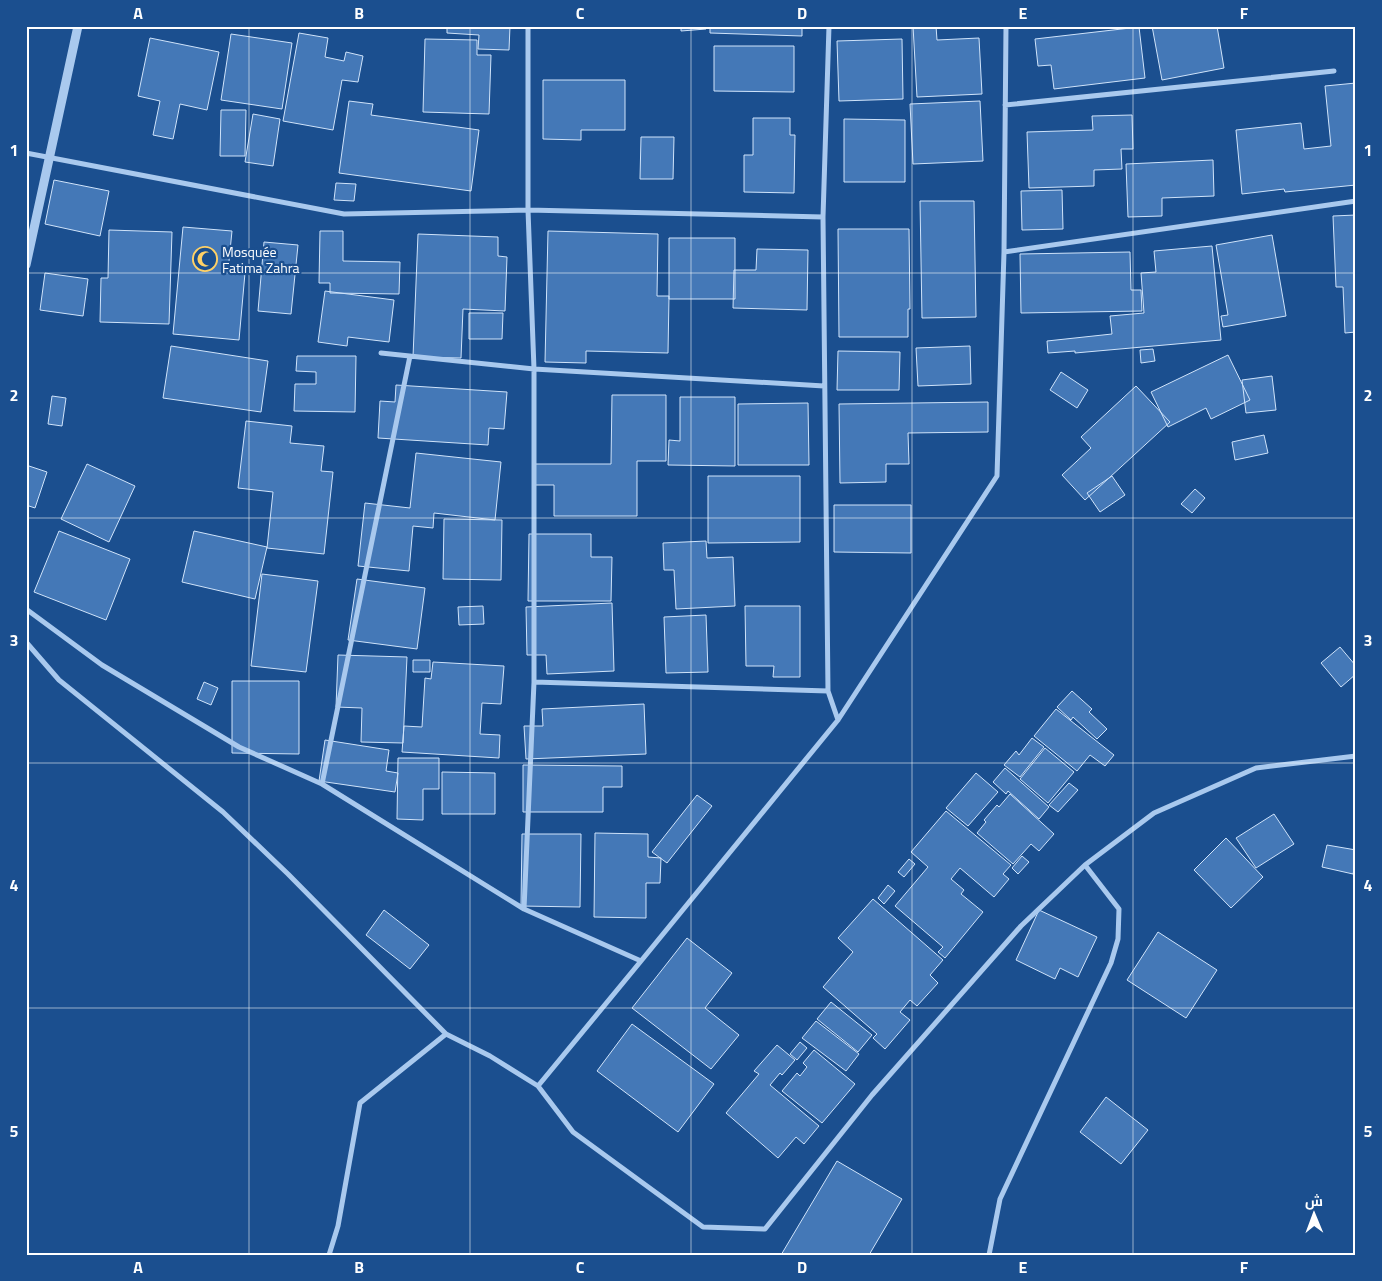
<svg xmlns="http://www.w3.org/2000/svg" width="1382" height="1281" font-family="'Titillium Web',Cairo,sans-serif">
<style>
.building{fill:#4478b7;stroke:#cfe3fa}
.lines{fill:none;stroke-linecap:round;stroke-linejoin:round}
.minor{stroke:#a9c9ee;stroke-width:5}
.tertiary{stroke:#a9c9ee;stroke-width:9}
.grid{fill:none;stroke:#fff;stroke-width:1;stroke-opacity:0.55}
.labels{text-anchor:middle;dominant-baseline:central;stroke-width:4.5;stroke-linejoin:round;paint-order:stroke}
.poi-label{font-size:14px;fill:#fff;stroke:#1b4f8f;text-anchor:start}
.neatline{fill:none;stroke:#fff;stroke-width:2}
.grid-label{font-size:16px;text-anchor:middle;font-weight:bold;fill:#fff}
</style>
<rect width="100%" height="100%" fill="#1b4f8f"/>
<path class="building" d="M447,26h63l-1,24 -31,-1 1,-14 -32,-2z
M681,26h25v3l-25,2z
M710,26h92v10l-92,-3z
M913,26h23l1,14 42,-2 3,56 -65,3z
M1152,26h65l7,42 -62,12z
M1139,27l6,51 -91,11 -3,-24 -13,1 -3,-27z
M299,33l29,5 -3,19 19,4 2,-9 17,4 -5,26 -16,-2 -9,50 -50,-9z
M231,34l61,9 -10,66 -61,-9z
M150,38l69,14 -12,58 -27,-6 -7,35 -20,-4 7,-34 -22,-5z
M425,39l52,1v15h14l-2,59 -66,-2z
M902,39l1,60 -64,2 -2,-60z
M714,46h80v46l-80,-1z
M543,80h82v50h-44v10l-38,-1z
M1356,83v102l-71,7 -1,-3 -42,5 -6,-64 65,-7 3,26 27,-3 -6,-60z
M349,101l24,3 -2,11 108,15 -8,61 -132,-18z
M980,101l3,60 -70,3 -3,-60z
M221,110h25l-1,46h-25z
M253,114l27,5 -7,47 -28,-4z
M1132,115l1,34h-12l1,20 -28,1v16l-65,2 -2,-56 66,-2 -1,-14z
M753,118h37v17h5l-1,58 -50,-1v-37h9z
M844,119l61,1v62h-61z
M641,137h33l-1,42h-33z
M1213,160l1,36 -52,2v18l-34,1 -2,-53z
M54,180l55,11 -9,45 -55,-12z
M336,183l20,1 -2,17 -20,-1z
M1062,190l1,39 -41,1 -1,-39z
M920,201h54l2,116 -54,1z
M1356,215v117l-11,1 -2,-46h-7l-3,-71z
M183,227l49,4 -4,40 17,2 -6,67 -66,-6z
M838,229h71l1,80h-2v28h-69z
M109,230l63,2 -3,92 -69,-2 1,-44h7z
M320,231h23v30l57,1 -1,32 -69,-1v-10h-11z
M548,231l110,3 -1,62h12l-1,57 -82,-2v12l-41,-1z
M418,234l80,3v19l9,1 -2,54 -42,-2 -2,49 -48,-1z
M1272,235l14,81 -63,11 -2,-11 7,-1 -12,-70z
M669,238h66v61h-66z
M264,242l34,3 -7,69 -33,-3z
M1212,246l9,94 -146,13v-2l-27,2 -1,-12 65,-7 -2,-18 34,-3 -3,-40 15,-1 -2,-21z
M757,249l51,1 -1,60 -74,-2 1,-38h22z
M1130,252l1,38h10l1,21 -121,2 -1,-59z
M45,273l43,6 -5,37 -43,-6z
M325,291l69,9 -5,42 -41,-5 -1,9 -29,-4z
M469,313h34l-1,26h-33z
M171,346l97,15 -7,51 -98,-14z
M970,346l1,38 -53,2 -2,-38z
M1153,349l2,12 -14,2 -1,-13z
M838,351l62,1 -1,38h-62z
M1228,355l22,45 -39,19 -5,-11 -38,19 -17,-35z
M297,356h59l-1,56 -61,-1 1,-27h21v-12l-20,-1z
M1061,372l27,18 -11,18 -27,-18z
M1272,376l4,34 -30,3 -4,-33z
M396,385l111,7 -3,37 -15,-1 -1,17 -110,-7 2,-37 15,1z
M1136,386l34,36 -85,78 -23,-25 29,-27 -10,-11z
M612,395h54v66h-29v55h-83v-31h-19v-21h76z
M52,396l14,2 -4,28 -14,-2z
M680,397h55v69l-67,-1 1,-25 11,1z
M988,402v30l-80,1 1,31h-23v18l-46,1 -1,-79z
M808,403l1,62h-71v-61z
M246,421l46,5 -2,17 34,3 -3,25 12,1 -9,82 -57,-6 6,-56 -35,-4z
M1264,435l4,18 -33,7 -3,-18z
M416,453l85,9 -6,58 -61,-7 -1,15 -20,-2 -4,45 -51,-5 7,-63 45,5z
M87,464l48,22 -26,56 -48,-23z
M26,465l21,7 -12,36 -9,-3z
M708,476h92v66l-92,1z
M1112,476l13,19 -25,17 -13,-19z
M1195,489l10,9 -13,15 -11,-9z
M834,505h77v48l-77,-1z
M444,519l58,1 -1,60 -58,-1z
M59,531l71,28 -24,61 -72,-28z
M194,531l73,16 -12,52 -73,-17z
M529,534h62v23h21l-1,44h-83z
M706,541l1,17 26,-1 2,49 -59,3 -2,-39h-10l-1,-27z
M262,574l56,7 -12,91 -55,-6z
M357,579l68,9 -8,61 -69,-9z
M612,603l2,68 -67,3 -1,-19h-19l-1,-48z
M483,606l1,18 -25,1 -1,-18z
M745,606h55v71h-27l1,-11h-28z
M706,615l2,57 -42,1 -2,-56z
M1340,647l16,19v8l-15,13 -20,-24z
M338,655l69,2 -4,86 -42,-1 1,-34 -26,-1z
M413,660h17v12h-17z
M433,662l71,4 -3,38 -19,-1 -2,31 20,1 -1,23 -97,-6 2,-26 18,1 3,-49 6,1z
M232,681h67v73l-67,-1z
M204,682l14,6 -7,17 -14,-6z
M1072,691l20,18 -3,3 18,17 -10,10 -24,-22 -2,3 -14,-13z
M644,704l2,50 -120,5 -2,-33h19l-1,-17z
M1056,709l58,46 -9,11 -15,-11 -13,16 -43,-35z
M1032,738l12,9 -24,30 -16,-12 12,-14 3,4z
M325,740l64,10 -3,21 12,2 -3,19 -76,-11z
M1045,748l29,24 -26,31 -28,-24z
M398,758h41v31h-16v31l-26,-1z
M523,765l99,1v21h-19v25h-80z
M1005,768l44,39 -10,12 -31,-28 -2,3 -13,-12z
M442,772l53,1v41h-53z
M976,773l22,19 -30,34 -22,-18z
M1069,783l9,7 -20,22 -9,-7z
M1010,794l44,40 -15,17 -8,-7 -18,20 -36,-31 9,-11 -2,-2 13,-15 2,2z
M697,795l15,11 -45,57 -15,-11z
M946,811l65,54 -8,9 6,5 -15,18 -34,-29 -9,11 13,11 -3,4 22,18 -38,46 -7,-6 5,-5 -48,-41 33,-39 -17,-15z
M1274,814l20,30 -38,24 -20,-30z
M595,833l53,1v23l13,1 -1,25h-14v35l-52,-1z
M522,834h59l-1,73 -59,-1z
M1226,838l37,39 -32,31 -37,-38z
M1327,845l29,5v12l-3,12 -31,-7z
M1022,856l7,6 -11,12 -6,-6z
M909,859l6,5 -11,13 -6,-5z
M888,885l7,6 -11,13 -6,-6z
M873,899l70,61 -13,15 8,8 -21,23 -7,-6 -10,12 10,8 -25,29 -12,-11 4,-4 -54,-47 30,-35 -15,-14z
M384,910l45,35 -19,24 -44,-34z
M1039,910l58,27 -19,40 -18,-9 -5,11 -39,-19z
M1158,932l59,38 -31,48 -59,-38z
M687,938l45,35 -27,35 34,27 -28,34 -79,-61z
M831,1002l41,33 -14,17 -41,-33z
M816,1021l43,33 -13,17 -44,-33z
M632,1024l82,60 -36,48 -81,-61z
M800,1042l7,6 -10,12 -7,-6z
M777,1045l18,15 -13,15 -2,-2 -10,12 49,41 -15,18 -8,-7 -18,21 -52,-45 33,-39 -5,-3z
M814,1050l41,34 -33,39 -40,-32 15,-18 3,3 7,-9 -4,-4z
M1106,1097l42,33 -27,34 -41,-32z
M837,1161l65,38 -33,56h-88z"/>
<g class="lines">
<path class="minor" d="M829,26l-6,191 5,474 10,29
M1005,105l329,-34
M26,153l318,61 184,-4 295,7
M1004,252l352,-51
M381,353l153,16 290,17
M26,609l76,56 137,82 83,37 202,125 117,52 197,-241 159,-244 7,-224 2,-226
M26,642l33,38 164,132 65,62 158,160 44,22 48,30
M534,682l294,9
M322,784l88,-428
M524,909l10,-227v-313l-6,-159v-184
M641,961l-103,125 35,46 130,95 62,2 107,-134 149,-169 64,-61 69,-52 102,-45 100,-12
M329,1255l9,-29 22,-123 86,-69
M989,1255l11,-56 111,-236 7,-24 1,-30 -34,-44"/>
<path class="tertiary" d="M26,265l52,-239"/>
</g>
<path class="grid" d="M249,26v1229M470,26v1229M691,26v1229M912,26v1229M1133,26v1229M26,273h1330M26,518h1330M26,763h1330M26,1008h1330"/>
<defs>
<symbol id="mosque-ring" viewBox="-11 -11 22 22"><circle r="9.5" fill="#1b4f8f" stroke="#ffd166" stroke-width="1.5"/><path d="M3.5-4.9A6 6 0 1 0 3.5 4.9A5 5 0 1 1 3.5-4.9Z" fill="#ffd166"/></symbol>
</defs>
<g fill-rule="evenodd">
<use href="#mosque-ring" x="191" y="245" width="28" height="28"/>
</g>
<g class="labels">
<g class="poi-label">
<text x="222" y="251">Mosquée<tspan x="222" dy="16">Fatima Zahra</tspan></text>
</g>
</g>
<rect width="1382" height="1281" fill="none" stroke="#1b4f8f" stroke-width="55"/>
<g transform="translate(1314 1214) rotate(359)" stroke="#1b4f8f" stroke-width="4" paint-order="stroke">
<path d="M0-4L9 19L0 12L-9 19Z" fill="#ffffff"/>
<text y="-8" font-size="14" font-weight="bold" text-anchor="middle" fill="#ffffff">ش</text>
</g>
<rect x="28" y="28" width="1326" height="1226" class="neatline"/>
<g class="grid-label">
<text x="138" y="19">A</text>
<text x="359" y="19">B</text>
<text x="580" y="19">C</text>
<text x="802" y="19">D</text>
<text x="1023" y="19">E</text>
<text x="1244" y="19">F</text>
<text x="14" y="156">1</text>
<text x="1368" y="156">1</text>
<text x="14" y="401">2</text>
<text x="1368" y="401">2</text>
<text x="14" y="646">3</text>
<text x="1368" y="646">3</text>
<text x="14" y="891">4</text>
<text x="1368" y="891">4</text>
<text x="14" y="1137">5</text>
<text x="1368" y="1137">5</text>
<text x="138" y="1273">A</text>
<text x="359" y="1273">B</text>
<text x="580" y="1273">C</text>
<text x="802" y="1273">D</text>
<text x="1023" y="1273">E</text>
<text x="1244" y="1273">F</text>
</g>
</svg>
